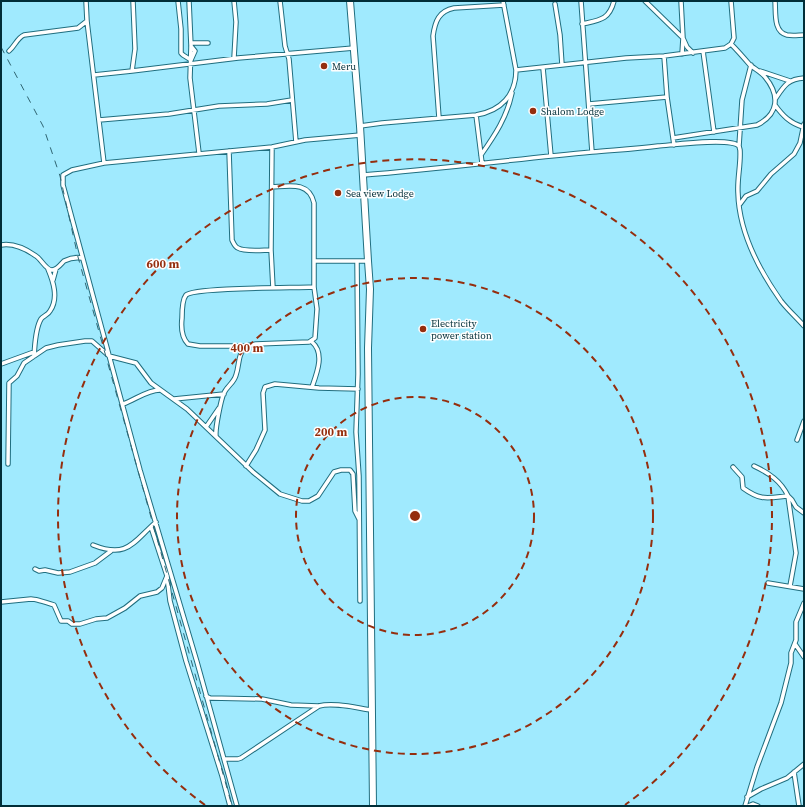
<svg xmlns="http://www.w3.org/2000/svg" width="805" height="807" font-family="'Source Serif 4',serif">
<style>
.lines{fill:none;stroke-linecap:round;stroke-linejoin:round}
.minor-casing{stroke:#206e7f;stroke-width:5.5}
.trunk-casing{stroke:#206e7f;stroke-width:8}
.minor{stroke:#fff;stroke-width:3.5}
.trunk{stroke:#fff;stroke-width:6}
.rail{stroke:#306572;stroke-width:1;stroke-dasharray:7 7;stroke-linecap:butt}
.ring{fill:none;stroke:#952e0e;stroke-width:2;stroke-dasharray:7 5}
.poi-dot{fill:#952e0e;stroke:#fefefe;stroke-width:1.5}
.labels{text-anchor:middle;dominant-baseline:central;stroke-width:3;stroke-linejoin:round;paint-order:stroke}
.poi-label{font-size:10px;fill:#012e38;stroke:#fefefe;text-anchor:start}
.centre{fill:#952e0e;stroke:#fefefe;stroke-width:2}
.ring-label{font-size:12px;text-anchor:middle;font-weight:bold;fill:#952e0e;stroke:#fefefe;stroke-width:3;stroke-linejoin:round;paint-order:stroke}
</style>
<rect width="100%" height="100%" fill="#a0eafe"/>
<g class="lines">
<defs>
<path id="minor" d="M86,1l1,20 17,142
M178,1l3,28v24l2,2 8,5 4,-9 -4,-5
M189,1l2,45 -1,32 9,75
M234,1l2,21 -2,36
M280,1l5,45 4,13 7,83
M581,1l11,151
M645,1l38,37 4,9 6,6
M681,1l2,37 -1,16
M775,1c1,11 -2,31 12,34 6,1 12,0 17,0
M555,4l5,31 2,30
M582,24c18,-4 27,-4 32,-23
M191,43h17
M9,51c6,-5 8,-13 15,-16l54,-7 9,-7
M703,51l11,81
M664,56l3,41 7,48
M543,68l8,88
M516,70l110,-12 38,-2 61,-8 6,-4 3,-6 -3,-37
M132,71l3,-22 -2,-48
M760,71l30,10
M94,75l38,-4 106,-13 116,-10
M776,98c8,-12 12,-19 28,-20
M589,104l78,-7
M775,105c8,11 15,18 28,22
M476,115l6,48
M439,118l-6,-82c2,-15 6,-25 21,-28l50,-3
M99,120l70,-6 50,-8 48,-2 25,-4
M360,126l22,-3 94,-8c25,-4 40,-20 40,-45l-13,-69
M673,138l84,-13c22,-11 23,-30 8,-48 -4,-5 -10,-8 -15,-12 -6,-7 -12,-14 -19,-21
M739,146l3,-46 9,-35
M272,147l-1,103 2,38
M229,151l3,89c2,4 3,7 6,8 6,4 25,2 33,2
M481,155c14,-20 26,-38 31,-62
M363,175c77,-6 153,-16 229,-23 22,-2 44,-3 66,-6 15,-1 72,-9 81,0l1,4c1,14 -3,29 -2,43 1,38 21,77 43,108 7,9 16,17 23,25
M740,204l6,-8 11,-5 14,-17 23,-20 6,-11 4,-19
M1,245c12,-2 25,4 35,11 5,3 10,14 16,14 5,0 9,-6 12,-9 6,-3 12,-4 18,-3
M314,261h54
M357,261l1,113 -2,58 3,44 1,125
M53,280l3,-11
M246,346h-46l-12,-2c-7,-7 -7,-17 -6,-26 0,-7 0,-18 4,-23 8,-8 111,-7 128,-8
M34,356c1,-11 1,-27 7,-37 2,-3 7,-4 9,-8 9,-13 3,-30 -2,-42
M1,364l33,-12
M312,387c5,-14 13,-34 0,-45
M174,399l50,-5
M123,404c12,-4 24,-14 37,-14
M206,427l13,-19
M216,436c-1,-7 5,-37 8,-43 3,-7 10,-10 12,-18 4,-12 1,-19 10,-29l10,-2 53,-2 6,-4 2,-29 -3,-22v-84c-5,-22 -25,-17 -42,-16
M797,440l7,-19
M8,464l1,-81 8,-7 7,-13 22,-15 12,-3 27,-4h7l17,15 27,7 15,20 36,26 66,63 27,22 22,7h7l9,-5 16,-24 7,-2h9l3,4 2,37 4,8
M246,466l10,-16 9,-20 -2,-37 2,-6 10,-3 44,4 39,1
M754,466c15,7 27,15 34,30l8,57 -6,33
M733,467l9,10 1,11c18,13 24,10 45,8l4,4 4,7 8,6
M151,527l16,49 3,25 16,60 36,115 8,30
M93,545c35,14 40,-3 63,-23
M35,569l4,2 6,-1 13,3 12,-1 25,-9 16,-12
M768,583l36,6
M1,602l30,-3c5,0 17,4 23,6l7,16h7l4,3h8l16,-5 11,-1 18,-10 15,-12 17,-4 5,-4 5,-12
M795,644l9,13
M206,696l4,2 52,1 29,6 27,1
M224,759h14l3,-1 78,-52c14,-4 38,2 53,4
M794,772l5,34
M747,797l14,-8 26,-11 17,-14
M237,806l-40,-144 -57,-192 -77,-285v-10l9,-5 32,-7 168,-16 33,-7 56,-5
M745,806l12,-39 24,-64 10,-40v-10l5,-13v-18l8,-19
M748,806l5,-2 5,2"/>
<path id="trunk" d="M350,1l10,125 8,135 2,28 -2,59 5,458"/>
</defs>
<use href="#minor" class="minor-casing"/>
<use href="#trunk" class="trunk-casing"/>
<use href="#minor" class="minor"/>
<use href="#trunk" class="trunk"/>
<path class="rail" d="M1,47l42,79 17,50 18,81 154,549"/>
</g>
<g class="ring">
<circle cx="415" cy="516" r="119"/>
<circle cx="415" cy="516" r="238"/>
<path d="M205 805A357 357 0 1 1 625 805"/>
</g>
<g class="poi-dot">
<circle cx="324" cy="66" r="4"/>
<circle cx="533" cy="111" r="4"/>
<circle cx="338" cy="193" r="4"/>
<circle cx="423" cy="329" r="4"/>
</g>
<g class="labels">
<g class="poi-label">
<text x="332" y="66">Meru</text>
<text x="541" y="111">Shalom Lodge</text>
<text x="346" y="193">Sea view Lodge</text>
<text x="431" y="323">Electricity<tspan x="431" dy="12">power station</tspan></text>
</g>
</g>
<circle cx="415" cy="516" r="6" class="centre"/>
<g class="ring-label">
<text x="163" y="268">600 m</text>
<text x="247" y="352">400 m</text>
<text x="331" y="436">200 m</text>
</g>
<rect width="805" height="807" fill="none" stroke="#012e38" stroke-width="4"/>
</svg>
